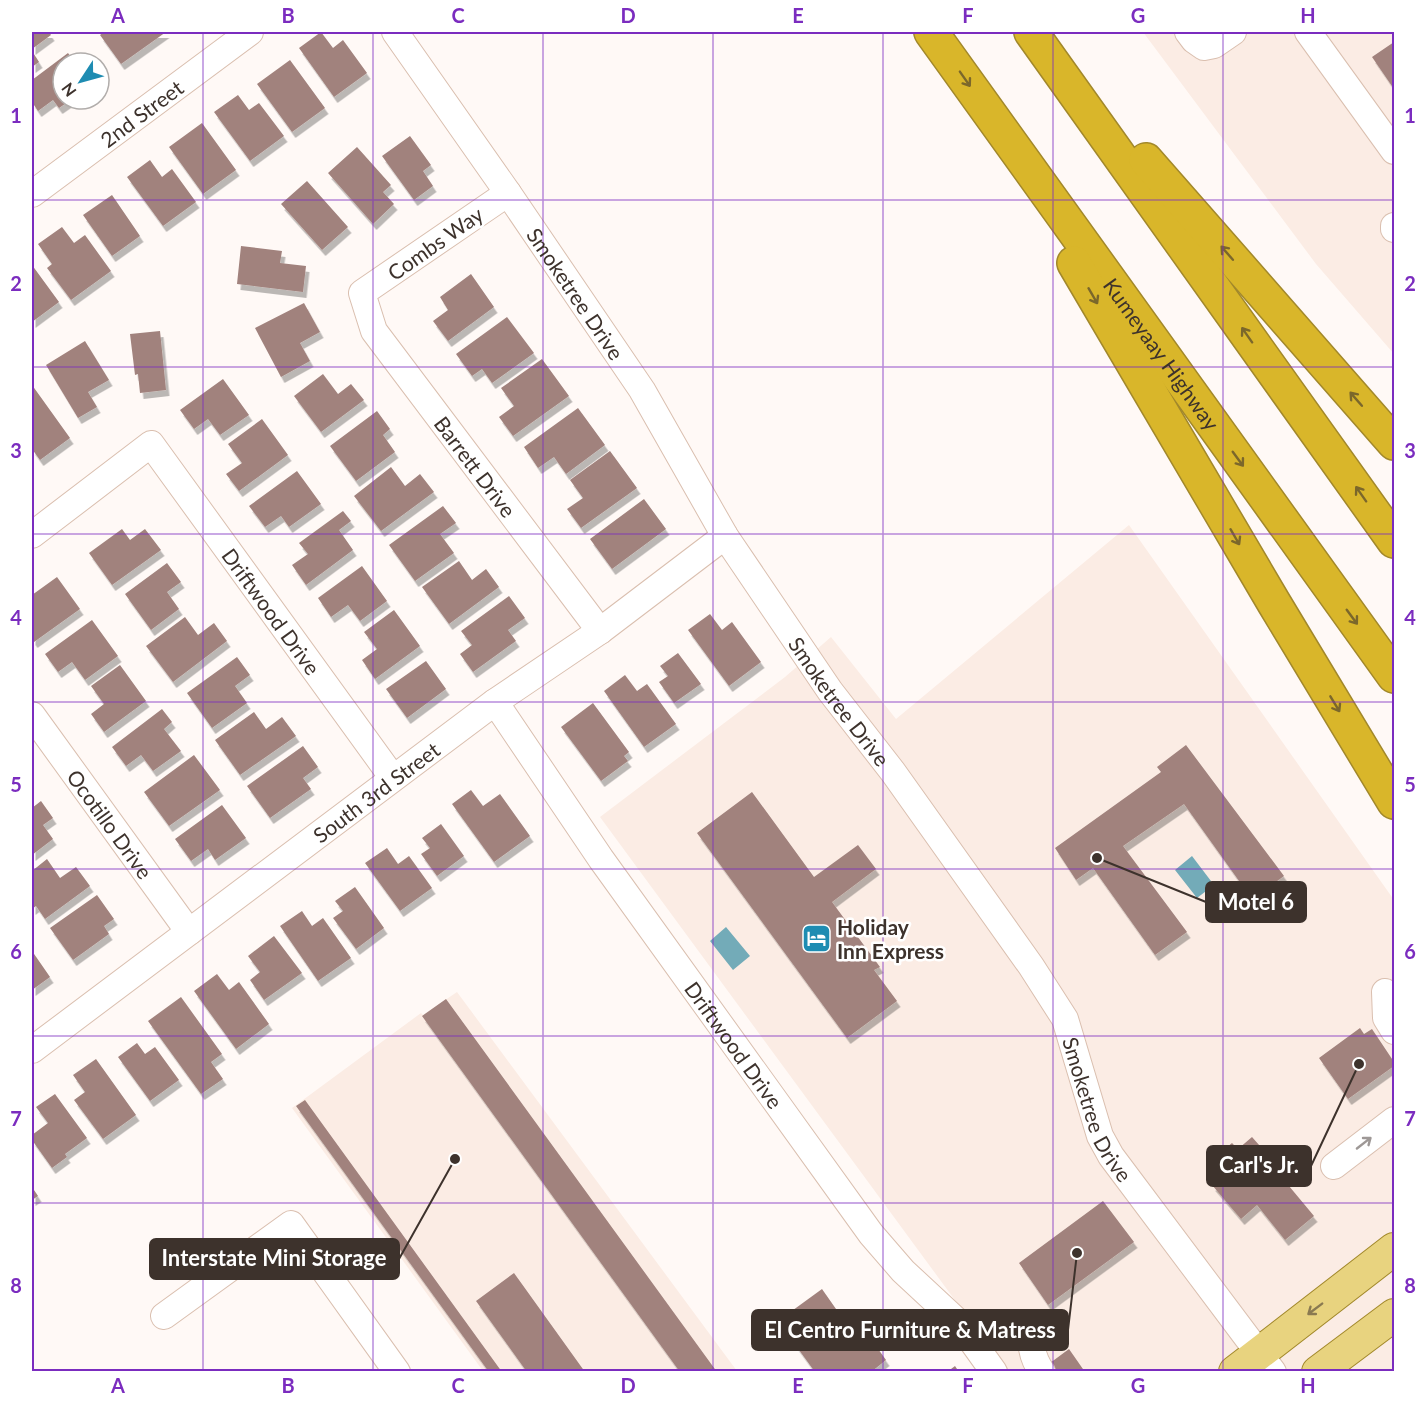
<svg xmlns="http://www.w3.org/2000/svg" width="1426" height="1403" font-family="Lato,sans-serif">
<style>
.built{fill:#fbece4}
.water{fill:#73abb8}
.building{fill:#a1827d;filter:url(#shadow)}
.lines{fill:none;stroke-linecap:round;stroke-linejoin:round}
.minor-casing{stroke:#dabfaf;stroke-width:28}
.major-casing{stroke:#a2882b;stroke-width:34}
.highway-casing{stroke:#a2882b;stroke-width:36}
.minor{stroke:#fff;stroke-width:26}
.major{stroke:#e8d37f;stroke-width:32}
.highway{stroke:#d9b62a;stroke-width:33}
.oneway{stroke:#7b672b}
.oneway2{stroke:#9e9896}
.oneway3{stroke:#8a7a51}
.grid{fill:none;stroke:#7b2cbf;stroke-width:1.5;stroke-opacity:0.55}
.labels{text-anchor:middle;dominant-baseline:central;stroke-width:5;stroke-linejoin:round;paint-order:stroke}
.street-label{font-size:21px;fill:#3d322c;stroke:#fff}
.poi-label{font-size:21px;font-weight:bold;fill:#3d322c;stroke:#fff;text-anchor:start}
.leader{fill:none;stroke:#3d322c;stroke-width:2}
.callout-dot{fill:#3d322c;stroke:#fff;stroke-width:2}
.callout{fill:#3d322c;stroke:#3d322c;stroke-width:2}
.callout-label{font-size:22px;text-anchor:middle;font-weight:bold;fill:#fff}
.neatline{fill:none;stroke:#7b2cbf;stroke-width:2}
.grid-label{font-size:20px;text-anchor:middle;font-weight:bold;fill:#7b2cbf}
</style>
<defs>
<filter id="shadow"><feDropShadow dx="3.5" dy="6" stdDeviation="0" flood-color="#0004"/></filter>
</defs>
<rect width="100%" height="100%" fill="#fff9f6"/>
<path class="built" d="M1143,32h251v322l-78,-90z
M1129,525l265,375v471h-387l-407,-554 185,-140 46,-40 65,82z
M457,992l280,379h-254l-191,-263 129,-95 2,2z"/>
<path class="water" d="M1192,856l22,29 -17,13 -22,-28z
M726,927l24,29 -17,14 -23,-29z"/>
<path class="building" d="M32,32h17l2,3 -19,14z
M104,32h62l-45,32 -21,-29z
M321,32l12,16 10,-8 24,33 -33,24 -35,-49z
M1394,42v47l-22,-32z
M32,51l7,11 -7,5z
M68,53l7,10h-12v36h9l-13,9 -6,-8 -15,11 -6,-9v-22z
M290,60l35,48 -33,24 -35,-48z
M238,95l11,15 10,-7 25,33 -34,25 -36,-49z
M202,123l34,47 -33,24 -34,-47z
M410,136l21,29 -8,6 10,15 -19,14 -32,-44z
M357,147l34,38 -8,7 11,12 -21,20 -45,-51z
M150,160l12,17 10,-8 24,33 -33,24 -36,-49z
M307,181l41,46 -26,23 -41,-46z
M112,195l28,41 -28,20 -29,-41z
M62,227l12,16 11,-8 26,36 -40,29 -24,-32 5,-4 -14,-20z
M241,246l41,5 -2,12 26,3 -3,26 -66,-8z
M32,265l27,37 -27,20z
M471,274l23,33 -46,34 -15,-20 15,-11 -8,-13z
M304,303l16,29 -20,11 10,18 -29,16 -26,-49z
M507,317l27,36 -42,30 -10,-14 -10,7 -16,-22z
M160,331l6,59 -26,3 -2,-19 -3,1 -5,-41z
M85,341l24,39 -21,12 9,15 -19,11 -32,-53z
M542,359l27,37 -56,40 -14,-19 15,-11 -13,-18z
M323,374l15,20 13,-10 13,16 -43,32 -27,-36z
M223,379l26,36 -29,20 -12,-16 -14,10 -14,-19z
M32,385l38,53 -30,22 -8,-11z
M578,408l27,37 -39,29 -12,-17 -16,11 -14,-21z
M377,411l13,18 -7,6 12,17 -39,29 -26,-35z
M262,419l26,36 -49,36 -13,-17 16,-11 -14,-19z
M610,451l27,37 -56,40 -14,-19 16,-11 -13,-18z
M391,467l14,19 15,-12 14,18 -53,39 -27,-35z
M297,471l24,33 -32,23 -8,-11 -16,11 -16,-21z
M644,499l22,30 -54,40 -22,-30z
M443,506l13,17 -16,11 14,19 -39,28 -26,-36z
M343,511l8,10 -12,9 14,20 -47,35 -14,-20 16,-11 -9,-11z
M122,529l8,11 15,-11 16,21 -49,35 -23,-32z
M459,561l13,19 14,-11 13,18 -50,37 -27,-37z
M167,563l14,19 -14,10 12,17 -28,21 -26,-36z
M362,566l25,35 -27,20 -12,-16 -17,12 -13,-19z
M57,577l23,32 -46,33 -2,-3v-27l2,-2 -2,-3v-12z
M509,596l16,22 -17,12 8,11 -43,31 -13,-18 12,-9 -11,-14z
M394,610l26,36 -45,33 -13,-19 15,-11 -13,-17z
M710,614l12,16 10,-8 29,40 -32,24 -41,-56z
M185,617l13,18 16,-12 13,18 -54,41 -27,-36z
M92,620l26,36 -33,24 -13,-18 -14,10 -13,-18z
M678,653l23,31 -27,19 -15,-21 9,-6 -8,-10z
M237,657l13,18 -15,11 12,17 -35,25 -25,-35z
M426,661l20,28 -39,29 -21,-29z
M120,665l26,36 -42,31 -13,-18 13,-10 -13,-18z
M625,675l12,16 10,-7 29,40 -32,23 -40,-56z
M593,703l36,49 -5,4 4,5 -27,20 -40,-54z
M162,709l10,13 -8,7 17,22 -28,20 -12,-16 -15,11 -14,-19z
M254,712l12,17 16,-12 14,19 -56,39 -25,-35z
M1186,745l98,131 -32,23 -68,-95 -61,42 64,86 -32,23 -62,-87 -17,12 -21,-32 106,-76 -4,-5z
M303,746l15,21 -15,11 8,11 -41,29 -23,-32z
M194,755l26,35 -51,36 -25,-34z
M471,790l12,16 17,-12 30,42 -36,26 -42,-58z
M752,792l62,85 44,-32 18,24 -44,33 48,65 -6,3 23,31 -50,37 -150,-205z
M41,801l12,17 -10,7 10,14 -21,16v-47z
M222,805l24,33 -31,22 -7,-11 -17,12 -16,-22z
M441,824l23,32 -27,20 -16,-22 9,-6 -8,-10z
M387,848l11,16 11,-8 23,32 -32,23 -35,-48z
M47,859l13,19 16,-11 14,19 -45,33 -9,-13 -4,3v-38z
M355,887l29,41 -28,21 -23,-31 10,-7 -8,-10z
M97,895l17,24 -10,7 5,8 -36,26 -23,-32z
M302,911l10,15 11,-8 28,40 -33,23 -38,-55z
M274,936l28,37 -38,27 -14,-20 10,-8 -12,-16z
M32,951l18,26 -18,13z
M217,974l12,16 10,-8 30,42 -33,25 -42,-58z
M181,997l41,57 -11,8 12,17 -22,15 -53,-73z
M446,999l271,373h-37l-258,-356z
M1360,1028l4,6 8,-5 22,33v4l-46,33 -29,-41z
M137,1043l8,11 10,-7 24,33 -29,21 -32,-44z
M96,1059l40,56 -33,24 -29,-39 11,-8 -12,-17z
M55,1094l32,44 -22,16 2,3 -15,11 -20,-28v-5l16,-12 -12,-16z
M305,1100l197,272h-13l-193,-266z
M1252,1137l15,17 -5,4 15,17 2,-1 35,42 -29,24 -28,-35 -16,14 -29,-34 10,-10 -4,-5 3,-3 -7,-9 18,-15 6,6z
M32,1187l6,9 -6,4z
M1103,1201l31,41 -86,63 -29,-42z
M514,1273l71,99h-58l-51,-71z
M822,1289l14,20 -18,13 12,17 23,-16 6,8 4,-3 23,32 -15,12h-56l-37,-51z
M1069,1349l16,23h-35l-4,-6z
M955,1366l4,6h-12z"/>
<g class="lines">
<defs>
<g id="minor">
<path id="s1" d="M395,32l113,161 134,197 83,146 105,155 63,81 138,194 34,53 35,117 11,20 162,216"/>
<path d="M1188,32l6,8 10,7 10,-2 19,-13"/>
<path d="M1308,32l86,119"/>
<path id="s2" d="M508,193l-146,100 12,38 226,300"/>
<path id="s3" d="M32,194l218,-162"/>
<path d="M1394,226v3"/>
<path id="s4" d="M32,535l119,-91 242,334"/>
<path id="s5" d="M495,702l106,157 270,375 32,37 56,52 35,49"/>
<path id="s6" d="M32,715l157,217"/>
<path d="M1385,992l1,26 8,13"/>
<path id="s7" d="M32,1050l463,-348 105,-71 125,-95"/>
<path d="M1334,1166l60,-46"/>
<path d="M164,1316l127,-92 106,148"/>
<path d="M1032,1324c-2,19 -1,32 10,48"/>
</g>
<path id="major" d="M1235,1372l159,-123
M1318,1372l76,-57"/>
<g id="highway">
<path id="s8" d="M931,32l463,644"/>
<path d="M1031,32l363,509"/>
<path d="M1146,160l248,283"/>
<path d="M1074,263l200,340 120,199"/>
</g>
</defs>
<use href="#minor" class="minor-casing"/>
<use href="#major" class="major-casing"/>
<use href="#highway" class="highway-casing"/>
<use href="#minor" class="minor"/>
<use href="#major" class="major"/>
<use href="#highway" class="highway"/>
</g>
<defs><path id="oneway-shaft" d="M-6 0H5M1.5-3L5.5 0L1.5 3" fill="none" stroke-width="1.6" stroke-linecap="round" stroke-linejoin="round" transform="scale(1.5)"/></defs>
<g class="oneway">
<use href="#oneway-shaft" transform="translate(965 79) rotate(55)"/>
<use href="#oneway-shaft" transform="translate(1227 253) rotate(-131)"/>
<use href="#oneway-shaft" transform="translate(1093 296) rotate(60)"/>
<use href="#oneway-shaft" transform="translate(1247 335) rotate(-125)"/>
<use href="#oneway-shaft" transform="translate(1356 399) rotate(-131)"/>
<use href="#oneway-shaft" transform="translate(1238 459) rotate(54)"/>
<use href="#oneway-shaft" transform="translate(1361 494) rotate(-125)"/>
<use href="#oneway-shaft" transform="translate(1235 537) rotate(60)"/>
<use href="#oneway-shaft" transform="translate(1352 617) rotate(54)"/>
<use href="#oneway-shaft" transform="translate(1335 704) rotate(59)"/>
</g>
<use class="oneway2" href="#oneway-shaft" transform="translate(1364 1143) rotate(-38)"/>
<use class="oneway3" href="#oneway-shaft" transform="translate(1315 1309) rotate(143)"/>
<path class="grid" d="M203,32v1340M373,32v1340M543,32v1340M713,32v1340M883,32v1340M1053,32v1340M1223,32v1340M32,200h1362M32,367h1362M32,534h1362M32,702h1362M32,869h1362M32,1036h1362M32,1203h1362"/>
<defs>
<symbol id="hotel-square" viewBox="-11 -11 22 22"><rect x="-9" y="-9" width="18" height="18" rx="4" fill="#1e8cb2" stroke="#fff"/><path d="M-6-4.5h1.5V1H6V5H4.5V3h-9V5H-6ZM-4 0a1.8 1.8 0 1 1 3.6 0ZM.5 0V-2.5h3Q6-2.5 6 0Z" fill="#fff"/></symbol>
</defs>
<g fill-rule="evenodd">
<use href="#hotel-square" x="800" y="922" width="33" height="33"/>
</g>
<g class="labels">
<g class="street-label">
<text stroke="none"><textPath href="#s3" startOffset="136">2nd Street</textPath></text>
<text transform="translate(435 243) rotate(-35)">Combs Way</text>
<text stroke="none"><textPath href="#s1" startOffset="318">Smoketree Drive</textPath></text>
<text stroke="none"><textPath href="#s8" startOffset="396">Kumeyaay Highway</textPath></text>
<text stroke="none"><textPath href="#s2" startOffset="386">Barrett Drive</textPath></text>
<text stroke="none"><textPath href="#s4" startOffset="356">Driftwood Drive</textPath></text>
<text stroke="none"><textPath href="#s1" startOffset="804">Smoketree Drive</textPath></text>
<text stroke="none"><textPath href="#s7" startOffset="430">South 3rd Street</textPath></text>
<text stroke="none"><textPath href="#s6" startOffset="134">Ocotillo Drive</textPath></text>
<text stroke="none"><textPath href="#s5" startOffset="418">Driftwood Drive</textPath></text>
<text stroke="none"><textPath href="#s1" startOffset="1290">Smoketree Drive</textPath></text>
</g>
<g class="poi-label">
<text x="837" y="926">Holiday<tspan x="837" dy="24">Inn Express</tspan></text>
</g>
</g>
<path class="leader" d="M1097 858L1206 902M1359 1064L1311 1166M455 1159L399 1259M1077 1253L1068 1330"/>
<g class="callout-dot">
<circle cx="1097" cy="858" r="6"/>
<circle cx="1359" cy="1064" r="6"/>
<circle cx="455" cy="1159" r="6"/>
<circle cx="1077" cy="1253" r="6"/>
</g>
<g class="callout">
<rect x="1206" y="882" width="100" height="40" rx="6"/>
<rect x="1207" y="1146" width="104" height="40" rx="6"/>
<rect x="150" y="1239" width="249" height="40" rx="6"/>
<rect x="752" y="1310" width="316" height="40" rx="6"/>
</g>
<g class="callout-label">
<text x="1256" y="910">Motel 6</text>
<text x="1259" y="1173">Carl's Jr.</text>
<text x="274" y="1266">Interstate Mini Storage</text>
<text x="910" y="1338">El Centro Furniture &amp; Matress</text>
</g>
<rect width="1426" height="1403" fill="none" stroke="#ffffff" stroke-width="66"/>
<g transform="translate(81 81) rotate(234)"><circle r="28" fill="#ffffff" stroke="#b1adab" stroke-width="1.5"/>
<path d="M0-4.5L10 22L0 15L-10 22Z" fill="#1e8cb2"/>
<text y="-9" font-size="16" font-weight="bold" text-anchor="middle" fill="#3d322c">N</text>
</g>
<rect x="33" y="33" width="1360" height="1337" class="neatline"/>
<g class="grid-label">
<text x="118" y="23">A</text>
<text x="288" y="23">B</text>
<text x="458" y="23">C</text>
<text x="628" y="23">D</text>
<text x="798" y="23">E</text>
<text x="968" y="23">F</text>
<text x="1138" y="23">G</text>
<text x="1308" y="23">H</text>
<text x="16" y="123">1</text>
<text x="1410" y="123">1</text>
<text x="16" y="291">2</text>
<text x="1410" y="291">2</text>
<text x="16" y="458">3</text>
<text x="1410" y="458">3</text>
<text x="16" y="625">4</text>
<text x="1410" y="625">4</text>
<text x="16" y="792">5</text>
<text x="1410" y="792">5</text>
<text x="16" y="959">6</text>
<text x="1410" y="959">6</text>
<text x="16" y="1126">7</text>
<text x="1410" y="1126">7</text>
<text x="16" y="1293">8</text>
<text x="1410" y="1293">8</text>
<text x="118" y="1393">A</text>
<text x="288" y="1393">B</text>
<text x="458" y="1393">C</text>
<text x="628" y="1393">D</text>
<text x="798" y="1393">E</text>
<text x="968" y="1393">F</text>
<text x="1138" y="1393">G</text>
<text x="1308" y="1393">H</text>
</g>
</svg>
